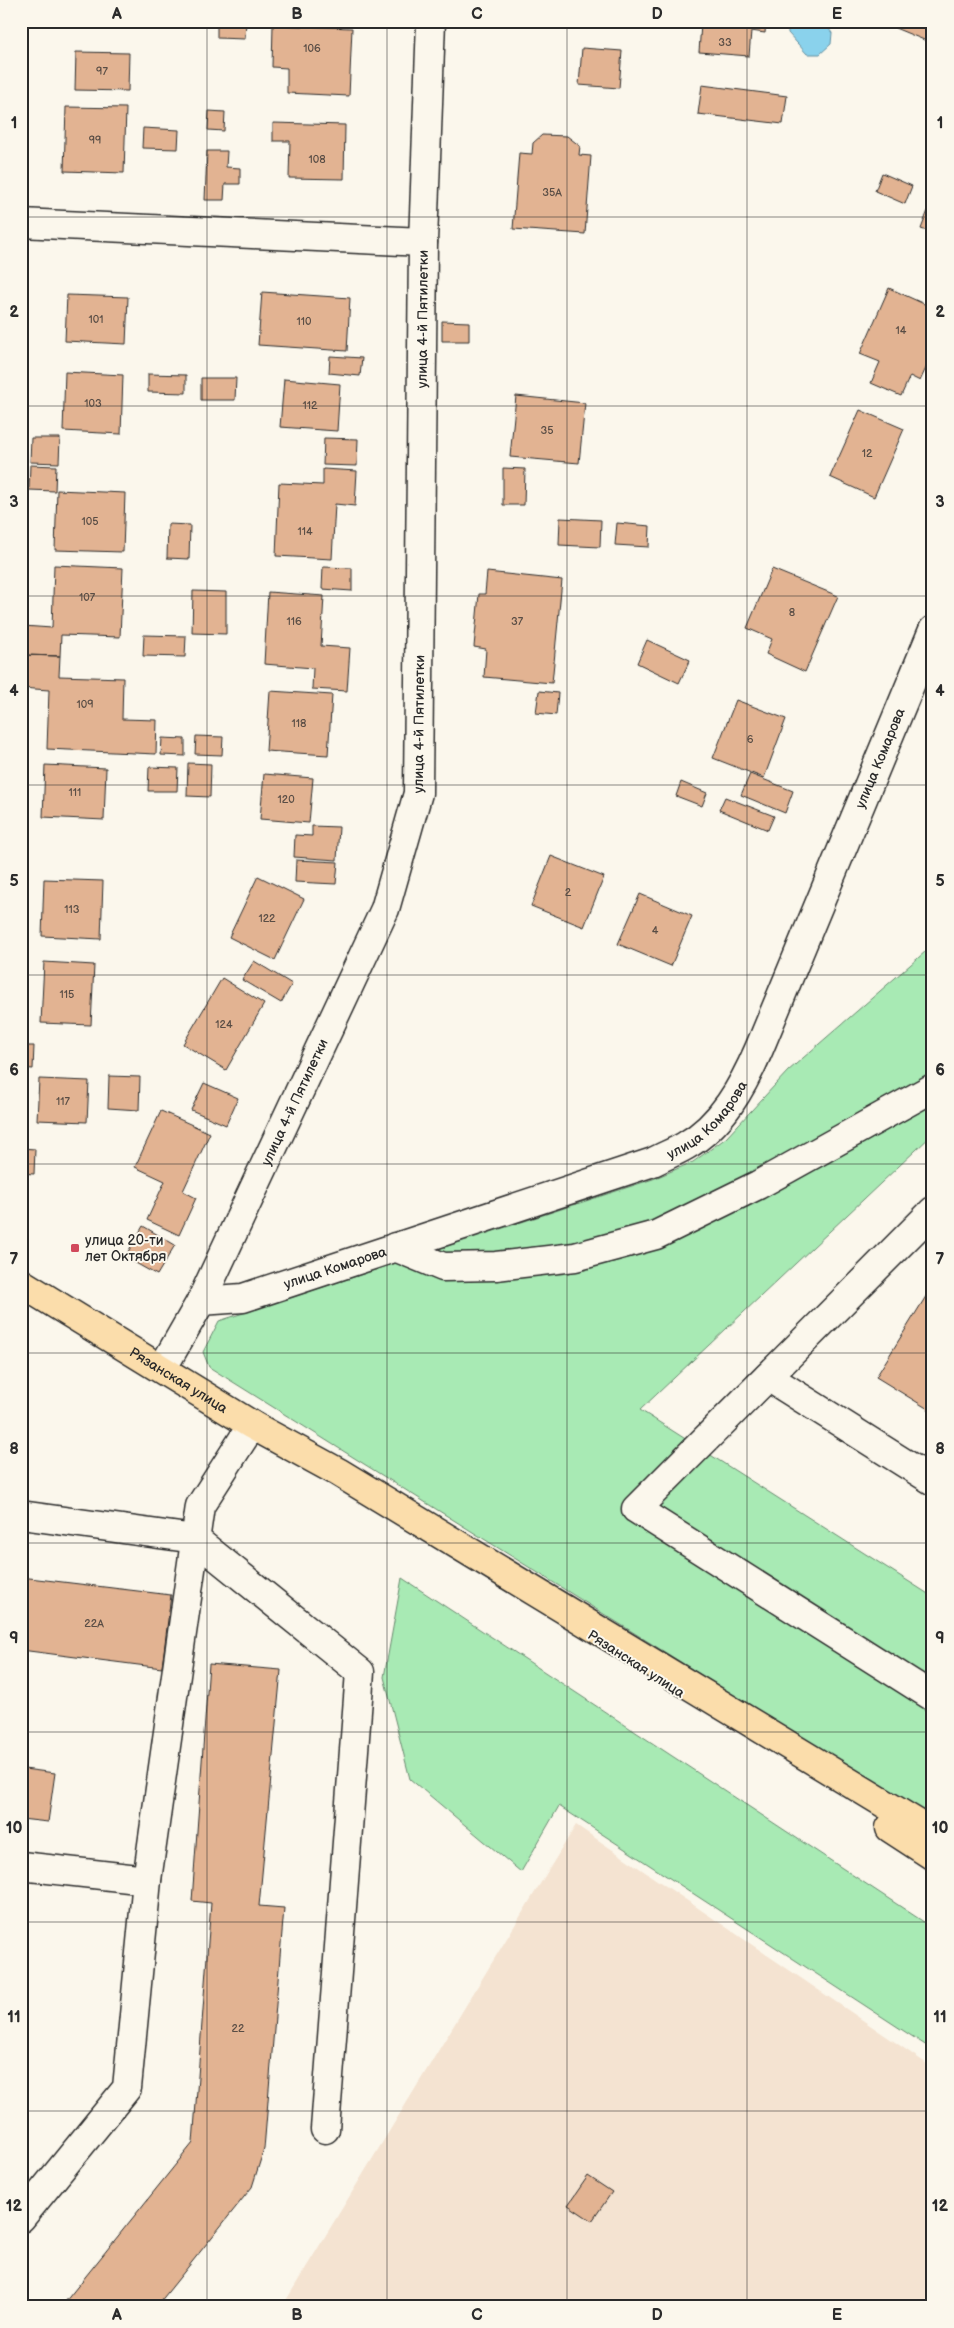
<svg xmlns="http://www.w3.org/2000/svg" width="954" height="2328" font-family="'Balsamiq Sans',sans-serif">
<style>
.built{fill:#f4e3d1}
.green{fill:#a8eab4;stroke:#6a8a70}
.water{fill:#8ad2ec;stroke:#648f9f}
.building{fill:#e2b392;stroke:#2b2b2b}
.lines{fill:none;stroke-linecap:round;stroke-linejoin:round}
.minor-casing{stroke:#2b2b2b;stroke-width:31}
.major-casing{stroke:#2b2b2b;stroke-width:31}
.minor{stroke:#fbf7ec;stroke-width:28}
.major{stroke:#fbddab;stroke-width:28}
.grid{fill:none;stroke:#2b2b2b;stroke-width:1;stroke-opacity:0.55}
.poi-dot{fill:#d1495b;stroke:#fbf7ec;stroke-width:2}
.labels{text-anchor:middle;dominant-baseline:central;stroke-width:4;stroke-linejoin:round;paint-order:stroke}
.number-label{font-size:11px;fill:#594d45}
.street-label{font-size:14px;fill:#2b2b2b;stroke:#fbf7ec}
.poi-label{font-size:14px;fill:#2b2b2b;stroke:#fbf7ec;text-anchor:start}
.neatline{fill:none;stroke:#2b2b2b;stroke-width:2}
.grid-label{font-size:16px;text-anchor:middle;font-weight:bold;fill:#2b2b2b}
</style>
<rect width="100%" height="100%" fill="#fbf7ec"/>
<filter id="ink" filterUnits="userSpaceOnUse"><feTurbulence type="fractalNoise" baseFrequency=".02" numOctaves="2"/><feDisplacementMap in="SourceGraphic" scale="10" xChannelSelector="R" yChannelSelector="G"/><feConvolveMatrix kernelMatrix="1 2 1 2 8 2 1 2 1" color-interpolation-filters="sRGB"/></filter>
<g filter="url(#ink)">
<path class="built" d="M576,1825l357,243v239h-651z"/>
<path class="green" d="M933,945v189l-293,276 293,187v223l-724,-453 -6,-15 16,-31 434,-142 40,-17 33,-24 62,-67z
M402,1578l531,350v122l-374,-244 -38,66 -111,-93 -26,-102z"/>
<path class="water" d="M790,21h33l9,12 -1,11 -11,10h-13l-19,-21v-8z"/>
<path class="building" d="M217,21h29l-1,18 -28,-1z
M690,21h76l-1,12 -14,-2 -2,25 -50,-4 2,-28 -11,-1z
M898,21h35v12l-4,9 -34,-14z
M273,25l79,3 -3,68 -62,-3v-25l-15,-1z
M582,48l40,3 -3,37 -40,-3z
M76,52l53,1 -1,38 -53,-1z
M702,85l85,11 -4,28 -85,-10z
M66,107l60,1 -2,65 -60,-2z
M209,111l16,1 -1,19 -16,-1z
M273,123l72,2 -1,54 -55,-1 1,-37h-17z
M143,128l36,2 -1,19 -36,-1z
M542,135l25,1 13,10 -1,9 12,1 -6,78 -72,-5 6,-76 13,1 1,-11z
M207,151h20l-1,16 14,1v16h-15l-1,16h-19z
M882,173l30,13 -7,18 -30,-13z
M932,200h1v33l-12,-4z
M889,288l44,20v45l-13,28 -10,-5 -9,20 -30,-13 9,-21 -20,-8z
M262,292l88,6 -3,53 -89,-6z
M67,295l61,2 -2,47 -61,-3z
M442,321l27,1v19h-27z
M330,356l32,2 -2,18 -31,-3z
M65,372l58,3 -2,59 -58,-3z
M148,374l38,1v18l-38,-1z
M201,378h35l-1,22h-34z
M284,379l56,5 -3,47 -57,-4z
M516,396l69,7 -6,60 -69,-6z
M860,410l44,19 -30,68 -44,-20z
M31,438h29l-1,25 -29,-1z
M324,438l34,1 -1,27 -34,-1z
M30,465l26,1 -1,25 -26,-1z
M503,468l22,1 -1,36h-21z
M323,469l34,2 -2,35 -20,-2 -3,55 -56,-3 3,-73 44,2z
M57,490l68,3 -2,59 -68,-2z
M560,518l41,2 -1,27 -41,-2z
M617,523l33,3 -1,21 -34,-2z
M168,524l22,1 -1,34 -22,-1z
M54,565l69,3 -3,69 -59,-2 -1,21 -38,-1 1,-29 29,2z
M323,567l29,1v23l-30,-2z
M772,569l66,27 -33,76 -39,-18 6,-15 -25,-11z
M487,572l75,8 -10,103 -68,-6 2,-28 -12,-2 5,-53h6z
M193,591l33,1v42l-34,-1z
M268,592l56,4 -3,50 29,2 -3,43 -35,-2 1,-21 -49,-4z
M144,635l42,1 -1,21 -42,-1z
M647,640l43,20 -11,23 -42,-20z
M22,655l38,1 -1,20 64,2 -1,41 35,1 -1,34 -109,-5 2,-59 -28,-2z
M270,691l62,4 -4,60 -62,-4z
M539,691l19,2 -2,22 -20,-2z
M736,700l50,19 -22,59 -51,-20z
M933,702v15l-6,-2z
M196,736l27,1 -1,18 -27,-1z
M162,738l23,1v17l-24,-1z
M188,763l23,1 -1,33 -23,-1z
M45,765l61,3 -2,52 -61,-3z
M149,767l29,1 -1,23h-29z
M264,774l49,4 -4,45 -49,-4z
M750,774l43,17 -8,22 -44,-18z
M681,782l26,11 -5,13 -26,-10z
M725,797l49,19 -6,14 -49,-20z
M312,826l27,1 -2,33 -43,-3 1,-22 17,1z
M551,856l53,21 -20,50 -53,-21z
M296,860l42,2 -2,22 -41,-2z
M258,876l46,23 -29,61 -46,-23z
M44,879l59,2 -2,58 -59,-3z
M640,894l52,22 -21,50 -53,-22z
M254,961l38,23 -11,19 -39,-23z
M44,962l50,3 -3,60 -50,-2z
M222,978l42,26 -38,66 -43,-26z
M21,1046h13l-1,23 -12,-1z
M109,1076l31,1 -1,33 -31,-2z
M39,1079l50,2 -2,41 -50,-2z
M204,1083l34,15 -12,27 -35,-15z
M161,1111l49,22 -27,58 13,7 -17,37 -32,-15 18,-39 -30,-14z
M21,1148l14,1 -1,25 -13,-1z
M143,1226l32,19 -18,30 -32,-18z
M933,1285v127l-57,-35z
M21,1577l150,18 -9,73 -141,-18z
M209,1664l72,6 -22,236 25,2 -20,241 -12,38 -96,120h-95l132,-164 18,-240 -19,-2z
M24,1769l31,4 -7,49 -27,-3v-28z
M21,1908h2l-2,23z
M588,2176l24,16 -20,29 -24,-16z"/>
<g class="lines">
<defs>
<g id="minor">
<path d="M21,223l402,19"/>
<path d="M933,1211l-297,298 297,188"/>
<path d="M395,1247l48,20 53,-1 79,-9 81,-22 102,-50 175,-97"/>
<path id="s1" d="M201,1301l42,-3 410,-136c11,-6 22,-10 32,-16 37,-21 58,-60 74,-97l174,-419"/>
<path id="s2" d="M162,1369l39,-68 184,-392 33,-116 5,-551 8,-221"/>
<path d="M768,1377l165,104"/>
<path d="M21,1515l174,24 165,133 -35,457"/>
<path d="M21,1866l126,14"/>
<path d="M21,2218l106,-130 20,-208 53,-374 52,-81"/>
</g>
<g id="major">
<path id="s3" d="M21,1283l231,142 86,47 595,361"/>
<path d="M890,1828l43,28"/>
</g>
</defs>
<use href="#minor" class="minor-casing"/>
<use href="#major" class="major-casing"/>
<use href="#minor" class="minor"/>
<use href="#major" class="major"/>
</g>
</g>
<path class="grid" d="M207,21v2286M387,21v2286M567,21v2286M747,21v2286M21,217h912M21,406h912M21,596h912M21,785h912M21,975h912M21,1164h912M21,1353h912M21,1543h912M21,1732h912M21,1922h912M21,2111h912"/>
<rect class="poi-dot" x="70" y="1243" width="10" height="10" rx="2.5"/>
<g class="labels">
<g class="number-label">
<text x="725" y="42">33</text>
<text x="312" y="48">106</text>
<text x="102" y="71">97</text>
<text x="95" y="140">99</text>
<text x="317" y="159">108</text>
<text x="552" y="192">35А</text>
<text x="96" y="319">101</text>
<text x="304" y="321">110</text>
<text x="901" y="330">14</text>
<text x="93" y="403">103</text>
<text x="310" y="405">112</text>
<text x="547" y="430">35</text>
<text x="867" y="453">12</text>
<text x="90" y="521">105</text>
<text x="305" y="531">114</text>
<text x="87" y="597">107</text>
<text x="792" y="612">8</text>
<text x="294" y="621">116</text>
<text x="517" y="621">37</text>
<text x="85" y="704">109</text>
<text x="299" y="723">118</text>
<text x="750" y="739">6</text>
<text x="75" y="792">111</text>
<text x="286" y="799">120</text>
<text x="568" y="892">2</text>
<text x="72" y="909">113</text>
<text x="267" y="918">122</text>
<text x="655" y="930">4</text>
<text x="67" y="994">115</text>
<text x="224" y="1024">124</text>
<text x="63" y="1101">117</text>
<text x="94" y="1623">22А</text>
<text x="238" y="2028">22</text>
</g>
<g class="street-label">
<text stroke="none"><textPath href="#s2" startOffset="1106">улица 4-й Пятилетки</textPath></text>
<text stroke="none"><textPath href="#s2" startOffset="701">улица 4-й Пятилетки</textPath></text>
<text stroke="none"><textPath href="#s1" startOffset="949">улица Комарова</textPath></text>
<text stroke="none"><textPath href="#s2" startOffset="298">улица 4-й Пятилетки</textPath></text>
<text stroke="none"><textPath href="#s1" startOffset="544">улица Комарова</textPath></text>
<text stroke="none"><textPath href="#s1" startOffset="139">улица Комарова</textPath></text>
<text stroke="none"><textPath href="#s3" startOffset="185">Рязанская улица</textPath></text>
<text transform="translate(636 1664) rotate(33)">Рязанская улица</text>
</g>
<g class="poi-label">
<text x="85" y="1240">улица 20-ти<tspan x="85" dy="16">лет Октября</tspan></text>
</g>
</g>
<rect width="954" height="2328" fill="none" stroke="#fbf7ec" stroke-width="55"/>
<rect x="28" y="28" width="898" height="2272" class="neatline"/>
<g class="grid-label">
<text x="117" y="19">A</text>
<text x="297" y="19">B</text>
<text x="477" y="19">C</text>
<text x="657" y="19">D</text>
<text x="837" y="19">E</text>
<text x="14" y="128">1</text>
<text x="940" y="128">1</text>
<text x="14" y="317">2</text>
<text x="940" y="317">2</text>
<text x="14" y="507">3</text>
<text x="940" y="507">3</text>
<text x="14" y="696">4</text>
<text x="940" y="696">4</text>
<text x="14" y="886">5</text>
<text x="940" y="886">5</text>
<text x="14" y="1075">6</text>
<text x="940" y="1075">6</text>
<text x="14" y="1264">7</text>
<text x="940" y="1264">7</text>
<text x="14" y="1454">8</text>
<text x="940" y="1454">8</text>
<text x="14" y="1643">9</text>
<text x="940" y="1643">9</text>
<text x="14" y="1833">10</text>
<text x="940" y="1833">10</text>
<text x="14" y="2022">11</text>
<text x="940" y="2022">11</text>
<text x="14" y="2211">12</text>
<text x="940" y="2211">12</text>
<text x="117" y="2320">A</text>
<text x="297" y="2320">B</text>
<text x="477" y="2320">C</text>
<text x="657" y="2320">D</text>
<text x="837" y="2320">E</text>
</g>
</svg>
